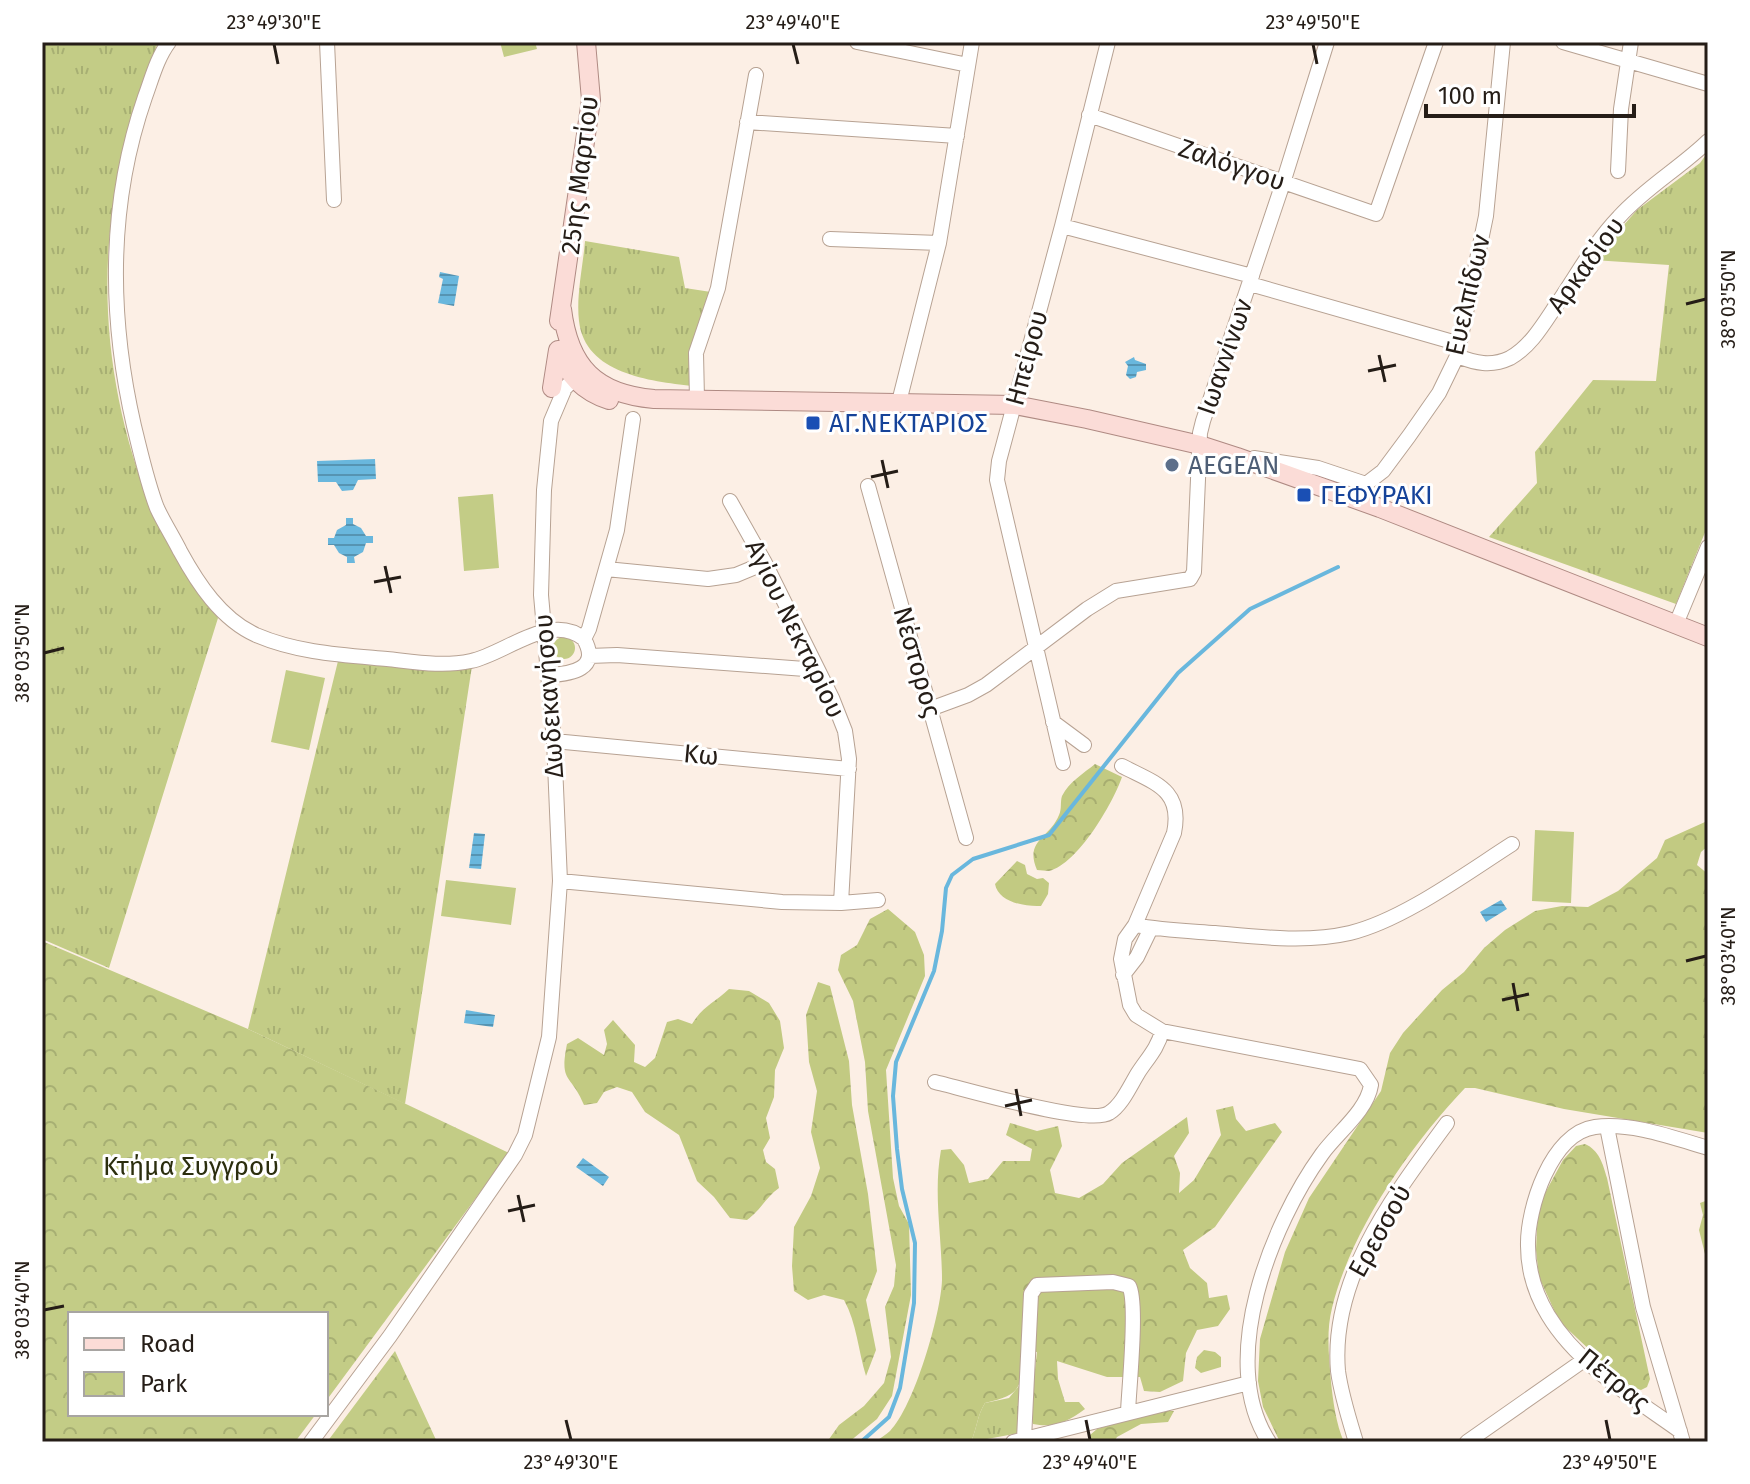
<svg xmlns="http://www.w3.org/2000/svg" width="1750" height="1484" font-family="'Fira Sans',sans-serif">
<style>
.grass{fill:url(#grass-tufts)}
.forest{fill:url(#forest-crowns)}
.park{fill:url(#park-crowns)}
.pitch{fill:#c3cc86}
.water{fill:url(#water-rules)}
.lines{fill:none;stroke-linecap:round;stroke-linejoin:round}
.stream{stroke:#69b7dd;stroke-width:4}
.minor-casing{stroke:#b7a293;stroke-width:16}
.major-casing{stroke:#af8a83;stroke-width:20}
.minor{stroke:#fff;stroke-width:14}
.major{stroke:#fbdcd7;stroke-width:18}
.ticks{fill:none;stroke:#251d17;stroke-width:3}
.transit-dot{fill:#1a4fb4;stroke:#fff;stroke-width:3}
.service-dot{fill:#5c6f8a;stroke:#fff;stroke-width:3}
.labels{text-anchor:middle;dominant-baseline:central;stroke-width:6;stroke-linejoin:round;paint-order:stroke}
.street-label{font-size:26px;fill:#251d17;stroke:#fff}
.transit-label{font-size:26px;fill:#164399;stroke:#fff;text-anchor:start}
.service-label{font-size:26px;fill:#4e5e75;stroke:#fff;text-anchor:start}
.park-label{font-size:26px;fill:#2b2e0e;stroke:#fff}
.neatline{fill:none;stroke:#251d17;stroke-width:3}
.ticks-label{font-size:20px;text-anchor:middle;fill:#251d17}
</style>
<defs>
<pattern id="grass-tufts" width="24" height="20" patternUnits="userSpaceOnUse" patternTransform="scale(2)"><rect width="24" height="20" fill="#c3cc86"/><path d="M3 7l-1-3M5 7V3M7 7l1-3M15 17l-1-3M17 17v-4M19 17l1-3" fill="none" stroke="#a7af73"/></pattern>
<pattern id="forest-crowns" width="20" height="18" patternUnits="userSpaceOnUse" patternTransform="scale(2)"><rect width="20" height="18" fill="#c2ca82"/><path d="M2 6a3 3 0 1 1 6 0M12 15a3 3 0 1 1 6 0" fill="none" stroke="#a7ad70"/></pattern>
<pattern id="park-crowns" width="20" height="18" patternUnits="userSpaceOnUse" patternTransform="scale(2)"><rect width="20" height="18" fill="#c3cc86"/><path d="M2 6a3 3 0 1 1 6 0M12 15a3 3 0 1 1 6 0" fill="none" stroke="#a7af73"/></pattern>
<pattern id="water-rules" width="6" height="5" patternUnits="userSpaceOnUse" patternTransform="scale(2)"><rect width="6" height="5" fill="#69b7dd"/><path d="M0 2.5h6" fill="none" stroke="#5694b2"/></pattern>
</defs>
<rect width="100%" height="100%" fill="#fcefe5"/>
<path class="grass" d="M42,42h116c-16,48 -33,96 -42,146 -21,115 -3,238 46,344 14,30 38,58 56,86l-109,350 -67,-29z
M1708,152v373l-32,79 -187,-67 48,-54 -2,-31 58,-72 63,1 13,-116 -76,-5 44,-50 63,-47z
M585,241l94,16 6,31 26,4 -19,94c-42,-5 -107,-12 -113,-65 -3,-25 4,-55 6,-80z
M553 648a11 11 0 1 1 22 0a11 11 0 1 1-22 0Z
M338,661l134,5 -67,438 -157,-75z
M1022,1382l-2,51 -49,9c6,-14 6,-26 14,-39l24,-5z"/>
<path class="forest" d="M1095,764l27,13c-9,26 -44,87 -73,94 -4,0 -8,-1 -12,-1 -13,-30 13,-32 22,-55 3,-6 1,-13 3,-19 7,-14 22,-23 33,-32z
M1705,822l3,2v22l-7,6 -4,13 11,9v259l-144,-24 -89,-21h-10c-55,58 -114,142 -133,220 -6,24 -3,49 -1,74 2,19 5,42 13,60h-64l-17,-35 -5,-26 2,-42 25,-87 24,-54 72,-107 9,-38 13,-20 39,-43 22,-18 20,-24 21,-18 30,-19 27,-5 26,1 30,-16 39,-33 8,-18z
M1017,861l8,4 2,9 10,5 6,-1 6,5 -1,11 -7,12c-16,1 -43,-4 -46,-22z
M888,909l27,23 9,23 1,21 -39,94 7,108 6,28 10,18 2,71 -19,101 -15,23 -28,23h-22l12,-17 25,-19 20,-23 7,-26 -6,-50 9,-21 2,-21 -28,-154 -3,-49 -12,-61 -15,-31 3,-15 16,-10 13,-26z
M818,982l12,4 19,75 3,44 16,89 9,77 -11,29 10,50 -10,26c-8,-26 -9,-52 -22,-76l-20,-5 -16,5 -14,-9 -2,-25 2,-39 17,-31 9,-28 -9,-36 6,-41 -8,-29 -3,-47z
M729,989l20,2 20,12 11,18 4,27 -9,22 -1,27 -8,21 4,20 -7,12 3,12 9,7 4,19c-14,10 -18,22 -32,32l-17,-2 -16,-21 -17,-16 -18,-46 -34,-23 -13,-20 -15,-5 -13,5 -7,11 -13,2c-13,-32 -25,-21 -17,-61l11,-6 26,17 3,-11 -3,-14 9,-10 22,25 -1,17 11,5 10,-9 12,-36 11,-3 14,5c11,-18 22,-21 37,-35z
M1233,1106l3,13 10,12 29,-8 7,9 -67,95 -32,23 7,18 17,15 2,15 18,-3 3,14 -12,17 -21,4 -11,23 -3,28 -23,11 -16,-1 -4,-14h-33l-50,-16 1,18 7,23h14l6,7c-18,13 -30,19 -52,15l-3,-11 7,-61h-14c-1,36 -2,43 -38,51 -8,13 -8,25 -14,39h-96c5,-4 11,-7 15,-11 24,-24 51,-117 52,-151 0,-43 -9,-87 -1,-130l10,-1 13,16 5,18 19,-4 15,-18h27l2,-12 -26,-14 4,-12 27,8 21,-5 4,20 -12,24 5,23 24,5 24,-14 19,-21 65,-46 2,16 -15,23 6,17 -1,20 15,-13 27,-45 -5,-25z
M1585,1144c14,6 18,20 22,34l43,201 -3,8 -6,3 -9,-3 -19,-15 -54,-51 -20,-44 -3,-27 2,-44 25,-46 13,-14z
M1708,1200v66l-9,-36 4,-15 -3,-12z
M1204,1350l11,2 6,5v10l-20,6 -6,-5 2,-11z
M1159,1411h15l-6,11 -27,2 -24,13 -3,5h-23l-1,-7 7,-6z"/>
<path class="park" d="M42,941l206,88 261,124 -183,248v-87h-256v100h246l-21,28h-253z
M395,1351l42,91h-110z"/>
<path class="pitch" d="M500,42h35l2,7 -33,8z
M493,494l6,74 -35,3 -6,-74z
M286,670l39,8 -16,72 -38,-8z
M1535,830l39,2 -3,71 -39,-2z
M446,880l70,8 -5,37 -70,-9z"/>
<path class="water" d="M440,272l19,4 -5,30 -16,-3 5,-24 -4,-2z
M1134,357l1,3 11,4v6l-9,2 -1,5 -6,2 -4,-4 2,-9 -3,-4z
M375,459l1,20 -18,1 -5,10 -11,1 -6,-9h-18l-1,-21z
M346,518h7v6l8,4 5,8h7v7h-7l-3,9 -9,5 1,6h-8v-6l-8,-4 -5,-8h-6v-7h6l3,-8 9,-5z
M474,833l11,1 -4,35 -12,-1z
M1501,900l6,9 -21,13 -6,-10z
M466,1010l29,5 -2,12 -29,-4z
M583,1158l26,19 -6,9 -27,-19z"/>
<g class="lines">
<path class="stream" d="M861,1442l28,-25 11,-29 14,-85 1,-60 -13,-54 -5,-40 -4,-53 3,-34 38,-91 8,-40 4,-43 6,-13 21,-16 76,-24 129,-162 72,-64 88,-42"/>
<defs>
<path id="minor" d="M169,42c-12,16 -17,36 -24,55 -37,107 -36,220 -11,329 7,28 13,56 23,82 7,15 16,29 23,43 18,33 41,68 76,84 42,18 86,20 131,24 28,3 56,8 84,2 34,-7 80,-50 113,-22 17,30 -13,35 -35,36
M327,42l7,158
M857,42l111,23
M1563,42l145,42
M1089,115l287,99 60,-172
M747,122l210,14
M1618,171l3,-62 10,-67
M1062,226l190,50
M830,239l109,4
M1250,284l210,60
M1457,356c18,7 34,11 53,2 20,-11 33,-33 45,-51 21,-30 38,-63 64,-90 26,-29 61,-49 89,-76
M697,399l-1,-46 22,-65 38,-213
M899,402l40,-159 33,-201
M1254,458l64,10 48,16 17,-13 26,-35 30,-43 18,-37 29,-140 17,-174
M868,486l98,352
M730,501l35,62 67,135 13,33 4,28 -8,144
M606,569l102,10 28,-4 29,-12
M1676,624l32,-77
M584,639l5,-10 28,-99 16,-111
M589,656l28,-1 201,15
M930,709l38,-14 18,-10 101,-76 29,-18 74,-12 4,-7 6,-139 3,-12 80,-238 44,-141
M1053,722l31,23
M554,741l295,28
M1063,763l-66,-283 2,-19 63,-235 46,-184
M1122,766c32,17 61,23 52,67l-39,92 -10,14 -4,20 9,46 6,10 26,16 198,38 11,16c-4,26 -34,48 -49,69 -50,69 -106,207 -53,288
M560,881l222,21 59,1 37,-3
M1135,925c26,5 53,6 80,8 43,4 92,10 135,0 53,-13 115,-59 162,-89
M1123,975l14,-18 14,-29
M935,1082c30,7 154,44 174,31 13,-8 21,-27 29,-40 9,-14 20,-25 24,-42
M1607,1127l36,180 40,135
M1680,1431c-46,-33 -102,-66 -132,-116 -12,-20 -20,-45 -20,-69 -1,-37 23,-113 67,-119 36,-5 79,11 113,21
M1024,1439l7,-145 6,-9 76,-3 16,4c9,16 0,101 -1,126
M311,1442l79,-106 125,-181 10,-20 24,-98 11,-156 -6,-140 -13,-146 3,-105 7,-69 14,-33 16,-16
M1013,1442l236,-59
M1356,1442c-7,-23 -15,-48 -18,-71 -8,-94 57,-177 109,-248
M1467,1442l117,-82"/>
<path id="major" d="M562,309c7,58 34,85 92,90l361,6 72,14 113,26 37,12 143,51 328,129
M559,321l32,-221 -5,-58
M559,350c8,25 25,42 50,50
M552,388l6,-38"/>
</defs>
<use href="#minor" class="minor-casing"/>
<use href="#major" class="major-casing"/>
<use href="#minor" class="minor"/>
<use href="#major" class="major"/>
</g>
<path class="ticks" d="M274,44l4,20M793,44l5,20M1313,44l4,20M1686,304l20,-5M1379,355l6,27M1368,371l28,-6M882,460l6,28M871,477l27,-6M385,566l6,27M374,582l27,-5M44,653l20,-5M1686,961l20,-5M1513,983l5,28M1502,1000l27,-6M1016,1089l5,27M1005,1106l27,-6M518,1195l6,27M508,1211l27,-6M44,1310l20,-4M566,1420l5,20M1086,1420l4,20M1606,1420l4,20"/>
<g class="transit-dot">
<rect x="805" y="415" width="16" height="16" rx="4"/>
<rect x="1296" y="487" width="16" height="16" rx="4"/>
</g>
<circle class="service-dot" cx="1172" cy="465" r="8"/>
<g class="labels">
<g class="street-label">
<text transform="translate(1232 165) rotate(19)">Ζαλόγγου</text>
<text transform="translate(580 175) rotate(-83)">25ης Μαρτίου</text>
<text transform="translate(1586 265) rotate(-54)">Αρκαδίου</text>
<text transform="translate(1468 295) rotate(-77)">Ευελπίδων</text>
<text transform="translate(1225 357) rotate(-71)">Ιωαννίνων</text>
<text transform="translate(1027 358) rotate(-75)">Ηπείρου</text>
<text transform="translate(795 629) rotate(64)">Αγίου Νεκταρίου</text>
<text transform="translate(917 662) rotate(74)">Νέστορος</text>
<text transform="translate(549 696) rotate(-94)">Δωδεκανήσου</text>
<text transform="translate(701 755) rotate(5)">Κω</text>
<text transform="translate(1380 1231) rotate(-61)">Ερεσσού</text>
<text transform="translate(1614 1380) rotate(39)">Πέτρας</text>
</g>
<g class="transit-label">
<text x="829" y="423">ΑΓ.ΝΕΚΤΑΡΙΟΣ</text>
<text x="1320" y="495">ΓΕΦΥΡΑΚΙ</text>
</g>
<g class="service-label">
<text x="1188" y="465">AEGEAN</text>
</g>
<g class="park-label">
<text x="191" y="1166">Κτήμα Συγγρού</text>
</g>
</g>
<rect width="1750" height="1484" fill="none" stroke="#ffffff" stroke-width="88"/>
<rect x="68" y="1312" width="260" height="104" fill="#ffffff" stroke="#a8a5a2" stroke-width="2"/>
<rect x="84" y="1338" width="40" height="12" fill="#fbdcd7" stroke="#a8a5a2" stroke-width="2"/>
<text x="140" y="1352" font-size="24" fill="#251d17">Road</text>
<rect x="84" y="1372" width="40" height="24" fill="url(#park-crowns)" stroke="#a8a5a2" stroke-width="2"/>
<text x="140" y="1392" font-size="24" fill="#251d17">Park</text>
<path d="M1426 104v12h208v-12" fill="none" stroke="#251d17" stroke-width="4"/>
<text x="1438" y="104" font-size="24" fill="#251d17" stroke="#ffffff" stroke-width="6" paint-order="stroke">100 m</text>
<rect x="44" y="44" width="1662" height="1396" class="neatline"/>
<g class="ticks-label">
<text x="274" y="29">23°49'30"E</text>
<text x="793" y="29">23°49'40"E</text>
<text x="1313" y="29">23°49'50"E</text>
<text transform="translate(1728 299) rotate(-90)" y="7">38°03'50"N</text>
<text transform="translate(22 653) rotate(-90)" y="7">38°03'50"N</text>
<text transform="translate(1728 956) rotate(-90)" y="7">38°03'40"N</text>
<text transform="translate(22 1310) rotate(-90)" y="7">38°03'40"N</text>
<text x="571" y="1469">23°49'30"E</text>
<text x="1090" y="1469">23°49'40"E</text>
<text x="1610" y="1469">23°49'50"E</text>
</g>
</svg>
